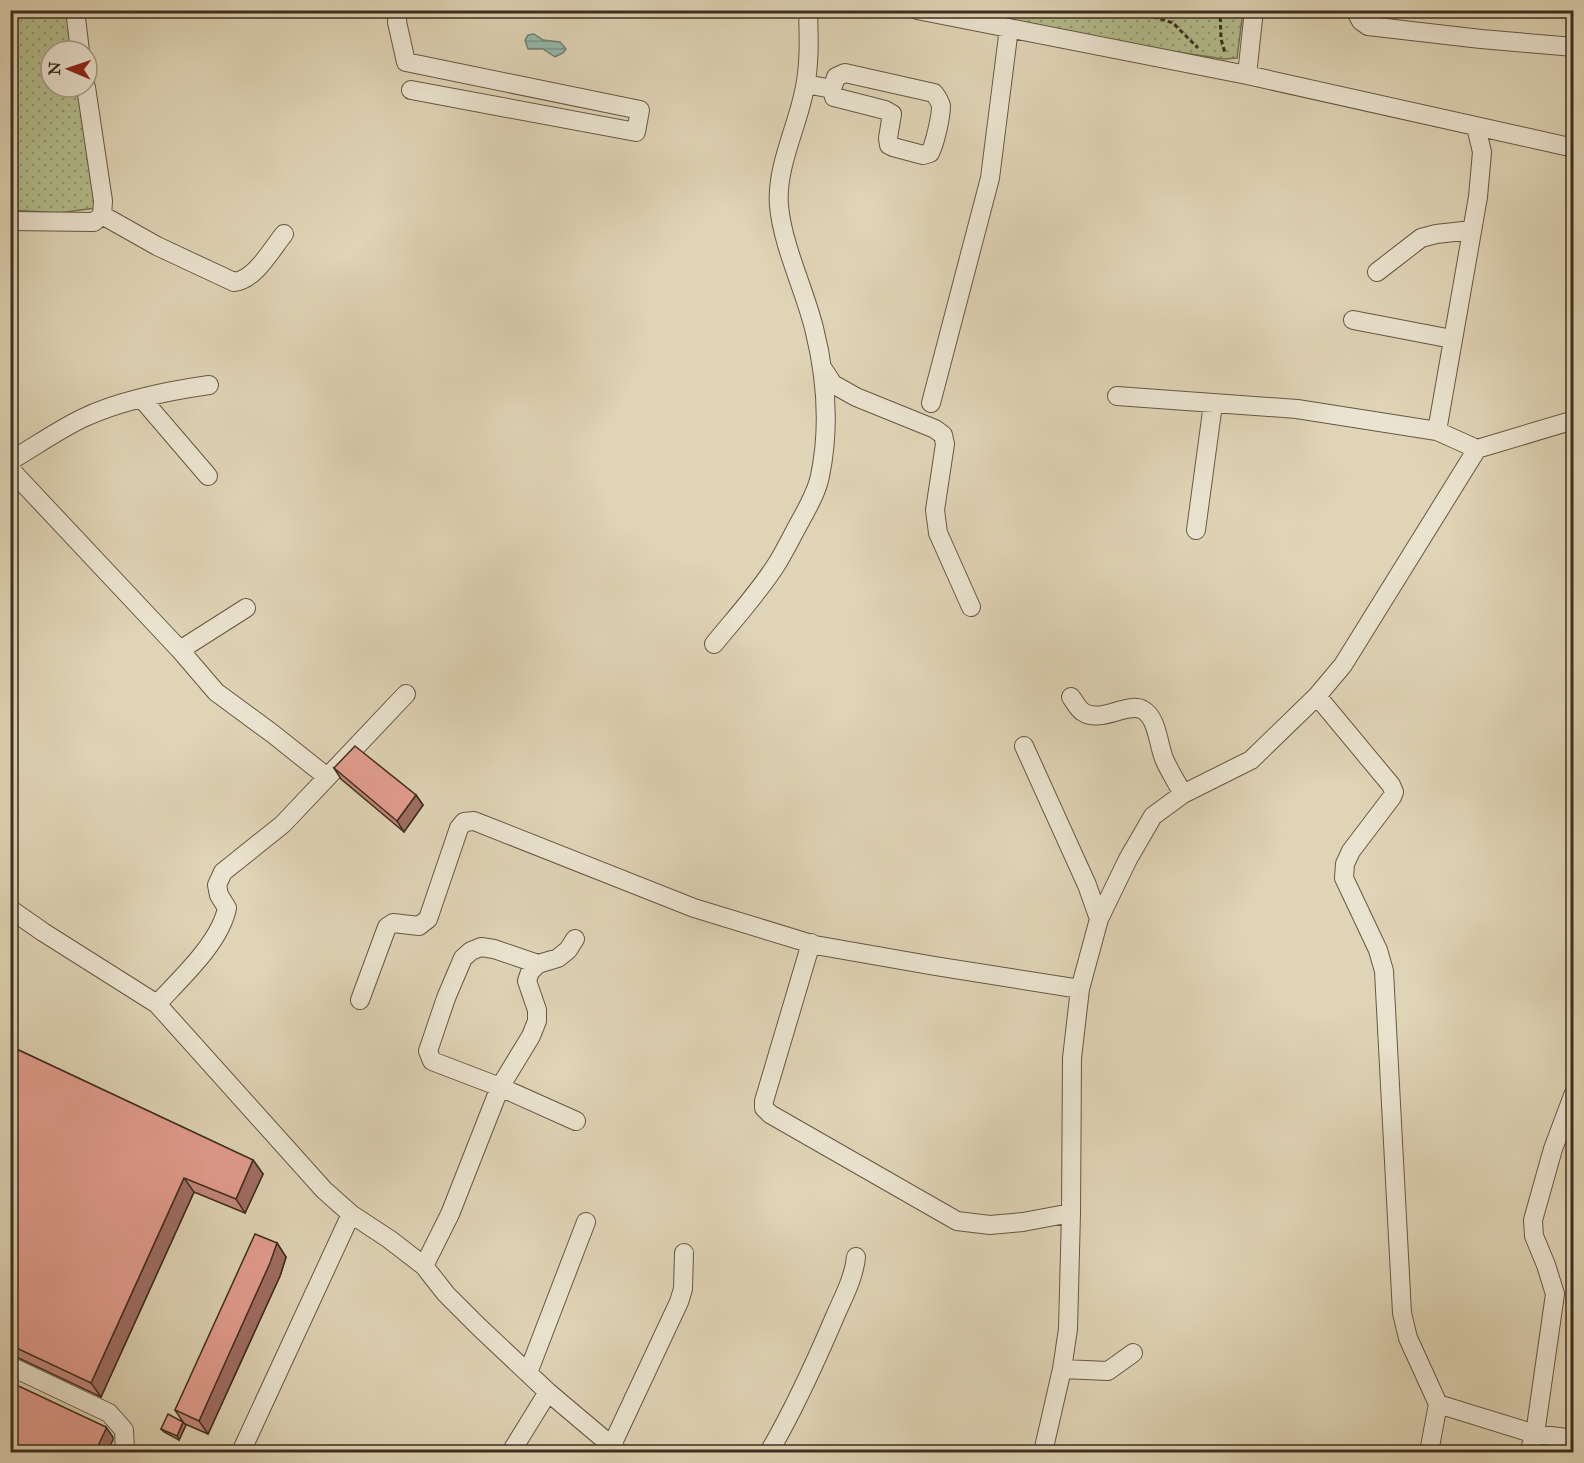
<svg xmlns="http://www.w3.org/2000/svg" width="1584" height="1463" font-family="'IM FELL Great Primer',serif">
<style>
.green{fill:url(#green-dots);stroke:#787556;stroke-width:1.5}
.water{fill:url(#water-rules);stroke:#728172;stroke-width:1.5}
.lines{fill:none;stroke-linecap:round;stroke-linejoin:round}
.minor-casing{stroke:#665844;stroke-width:20}
.path{stroke:#3e2e1f;stroke-width:3;stroke-dasharray:4.5 3;stroke-linecap:butt}
.minor{stroke:#eae3cf;stroke-width:18}
.wall{fill:#c3877b;stroke:#3e2e1f;stroke-width:1.5}
.shaded-wall{fill:#9f6e64;stroke:#3e2e1f;stroke-width:1.5}
.building{fill:#e39d8f;stroke:#3e2e1f;stroke-width:1.5}
</style>
<defs>
<pattern id="green-dots" width="8" height="8" patternUnits="userSpaceOnUse" patternTransform="scale(1.5)"><rect width="8" height="8" fill="#b3bc8c"/><path d="M2 2h.1M6 6h.1" fill="none" stroke="#939972" stroke-width="1.8" stroke-linecap="round"/></pattern>
<pattern id="water-rules" width="6" height="5" patternUnits="userSpaceOnUse" patternTransform="scale(1.5)"><rect width="6" height="5" fill="#94b8aa"/><path d="M0 2.5h6" fill="none" stroke="#7a968a"/></pattern>
</defs>
<rect width="100%" height="100%" fill="#dfd4b5"/>
<filter id="stains"><feTurbulence type="fractalNoise" baseFrequency=".00333" numOctaves="4"/><feColorMatrix values="0 0 0 0 .2 0 0 0 0 .09 0 0 0 0 .02 0 0 0 .5 -.17"/></filter>
<radialGradient id="worn" r=".72"><stop offset=".6" stop-color="#630" stop-opacity="0"/><stop offset="1" stop-color="#630" stop-opacity=".3"/></radialGradient>
<path class="green" d="M10,11h58l5,40h-22v36h27l17,121 -36,5 -48,-3z
M940,11h303l-6,47 -13,1 -133,-20z"/>
<path class="water" d="M534,34l9,6 17,2 6,7 -3,4 -8,4 -12,-8h-15l-3,-9 3,-5z"/>
<g class="lines">
<defs>
<path id="minor" d="M75,10l5,41
M398,10l-1,12 9,40 234,48 -4,22 -225,-42
M917,10l330,65 327,73
M1355,10l6,11 7,5 113,13 93,8
M1247,75l7,-65
M806,84l26,5 4,-12 9,-4 89,20c3,4 6,8 7,13 0,11 -6,37 -11,47l-7,2 -30,-8 -4,-2 -1,-7 4,-24 -7,-4 -51,-13 -2,-8
M1476,127l6,25 -4,45 -41,234 40,18
M102,215l55,31 77,36c21,-2 37,-32 50,-48
M10,221l84,1 8,-7 1,-14 -17,-114
M1377,272l44,-34 15,-4 36,-4
M1353,320l99,19
M823,369l10,15 23,13 79,32 8,6 2,9 -10,66 3,23 33,74
M1117,396l180,13 140,22
M142,399l66,77
M931,403l59,-225 19,-150
M10,461c24,-14 48,-31 73,-43 38,-18 84,-27 126,-33
M10,469l170,181 36,42 57,42 54,43
M1196,530l17,-126
M714,644c22,-27 46,-53 64,-82 9,-15 16,-30 24,-44 7,-13 15,-27 18,-42 10,-48 6,-100 -6,-148 -10,-40 -31,-81 -35,-122 -3,-37 16,-74 24,-110 7,-28 6,-56 5,-86
M180,650l66,-42
M1317,696l74,89 3,7 -2,5 -41,54 -6,13 -1,14 34,72 6,21 18,342 6,25 30,66 -9,48
M1071,697c3,4 7,12 12,15 18,12 45,-11 60,-2 15,8 15,36 22,51 5,11 12,22 18,33
M1024,746l63,139 12,34
M10,909l33,23 114,72 167,186 27,24 38,25 35,27 22,28 33,33 69,65 71,60
M811,943l-47,158v7l6,6 187,107 33,4 33,-3 48,-9
M538,964l-44,-15 -13,-2 -10,4 -8,7 -17,40 -18,53 4,10 68,26 76,34
M360,1000l27,-73 6,-4 26,3 9,-7 31,-91 5,-6 10,-1 220,87 121,37 120,21 145,23
M157,1004c23,-25 63,-61 70,-96l-8,-13 -2,-10 6,-13 60,-48 123,-130
M424,1266l26,-52 50,-127 31,-51 6,-15v-11l-10,-29 3,-9 8,-8 20,-6 10,-8 7,-11
M10,1366l99,47 15,17 1,22
M1062,1369l46,2 25,-18
M528,1373l58,-151
M1438,1404l97,30 39,5
M612,1445l67,-143 4,-13 1,-36
M241,1452l110,-238
M511,1452l37,-60
M769,1452c26,-44 47,-91 67,-138 8,-18 18,-37 20,-57
M1043,1452l19,-83 6,-40 3,-116 1,-155 8,-69 19,-70 29,-60 25,-43 30,-22 68,-34 66,-64 26,-31 134,-216 97,-29
M1529,1452l6,-18 20,-140 -9,-29 -12,-29 -1,-16 20,-71 21,-56"/>
</defs>
<use href="#minor" class="minor-casing"/>
<path class="path" d="M1132,10l41,13 25,25
M1160,10v9
M1220,10l1,29 4,14"/>
<use href="#minor" class="minor"/>
</g>
<path class="wall" d="M334,768l82,27 7,10 -19,27 -63,-53z
M10,1046l243,114 10,14 -18,39 -51,-21 -93,205 -91,-43z
M277,1243l9,14 -6,19 -72,158 -23,-10 1,1 -7,15 -15,-8 -3,-3 22,-7 -8,-12z"/>
<path class="shaded-wall" d="M416,795l7,10 -19,27 -7,-11z
M253,1160l10,14 -18,39 -9,-14z
M184,1178l10,14 -93,205 -10,-14z
M277,1243l9,14 -6,19 -72,158 -9,-13z
M183,1422l3,3 -7,15 -2,-4z
M106,1427l7,10v3l-6,12h-12z"/>
<path class="building" d="M355,746l61,49 -19,26 -63,-53z
M10,1046l243,114 -17,39 -52,-21 -93,205 -81,-38z
M255,1234l22,9 -7,20 -71,158 -24,-11z
M10,1382l96,45v2l-11,23h-85z
M168,1414l15,8 -6,14 -16,-7z"/>
<rect width="1584" height="1463" fill="none" stroke="#dfd4b5" stroke-width="36"/>
<rect x="12" y="12" width="1560" height="1439" fill="none" stroke="#3e2e1f" stroke-width="3"/>
<rect x="18" y="18" width="1548" height="1427" fill="none" stroke="#3e2e1f" stroke-width="1.5"/>
<g transform="translate(69 69) rotate(272)"><circle r="28" fill="#eae3cf" stroke="#a59b89" stroke-width="1.5"/>
<path d="M0-4.5L10 22L0 15L-10 22Z" fill="#8f2418"/>
<text y="-9" font-size="16" font-weight="bold" text-anchor="middle" fill="#3e2e1f">N</text>
</g>
<rect width="100%" height="100%" filter="url(#stains)"/>
<rect width="100%" height="100%" fill="url(#worn)"/>
</svg>
